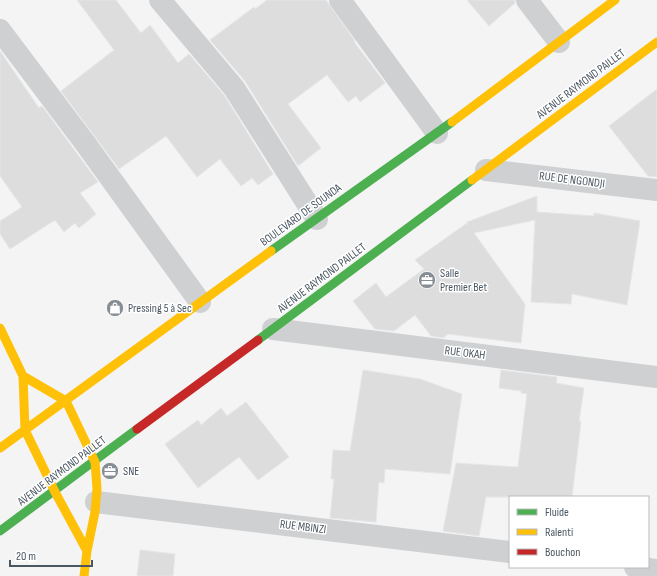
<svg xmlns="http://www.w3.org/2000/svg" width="657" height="576" font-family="'Sofia Sans Condensed',sans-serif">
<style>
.building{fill:#ddddde;stroke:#e5e6e7}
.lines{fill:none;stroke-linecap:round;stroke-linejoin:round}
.street{stroke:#ced0d2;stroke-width:22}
.fast{stroke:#4caf50;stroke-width:9}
.slow{stroke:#ffc107;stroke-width:9}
.jam{stroke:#c62828;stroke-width:9}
.labels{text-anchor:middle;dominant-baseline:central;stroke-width:3;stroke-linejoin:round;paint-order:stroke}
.street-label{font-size:12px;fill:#4a5661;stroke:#fff}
.poi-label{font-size:12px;fill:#4a5661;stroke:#fff;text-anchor:start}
</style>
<rect width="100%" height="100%" fill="#f4f4f4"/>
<path class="building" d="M77,0h39l25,33 9,-8 28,38 11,-9 35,41 49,79 -15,11 -6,-7 -11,8 -21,-27 -23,18 -31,-41 -47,33 -58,-78 53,-41z
M267,0h59l29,41 -1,1 31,41 -25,19 -4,-6 -8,6 -21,-27 -39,29 33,44 -23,18 -53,-85 -35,-41 44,-33 1,2z
M467,0h48v3l-26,23z
M0,51l39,57 3,-2 56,76 -18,11 16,21 -17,14 -4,-5 -11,9 -9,-12 -45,29 -10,-15v-13l22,-14 -22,-31z
M657,89v88l-9,-1 -39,-50z
M537,196v16l57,4v-3l46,8 -13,84 -55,-11 -1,10 -40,-2 4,-82 -61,13 51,71 -4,39 -73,-9 -5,4 -12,-2 -16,-21 -21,16 -19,-2 -22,-28 23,-18 10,14 38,-28 -9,-9 52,-37 1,3 -1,-4z
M363,370l57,9 42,15 -12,80 -65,-5 -1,14 -5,-1 -3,40 -46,-4 4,-39h-3l2,-29 17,1z
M501,370l56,7 -1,6 28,5 -5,33 2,1 -9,75h-86l-7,39 -36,-5 13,-68 62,4 9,-73 -6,-1v-2l-22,-3z
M246,402l43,55 -31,23 -19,-23 -41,31 -33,-44 33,-24 3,5 20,-17 6,8z
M140,550l35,4 -2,22h-36z"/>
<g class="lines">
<path class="street" d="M160,0l74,88 83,131
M340,0l97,133
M527,0l32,42
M0,30l85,113 115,159
M486,170l171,20
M273,329l384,48
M96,502l414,50
M635,567l22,3"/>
<path class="fast" d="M271,251l181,-129
M258,340l214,-160
M0,531l137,-102"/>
<path class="slow" d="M452,122l163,-122
M472,180l185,-138
M0,328l23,48 2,54 30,62 32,59
M23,376l43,25 29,61 2,27 -2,23 -8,39 -3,25
M0,448l271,-197"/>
<path class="jam" d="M137,429l121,-89"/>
</g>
<defs>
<symbol id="office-disc" viewBox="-11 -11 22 22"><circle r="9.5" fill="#868d94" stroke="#fff"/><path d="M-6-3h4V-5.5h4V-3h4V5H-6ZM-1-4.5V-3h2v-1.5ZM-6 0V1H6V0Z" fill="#fff"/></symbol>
<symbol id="shop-disc" viewBox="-11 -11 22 22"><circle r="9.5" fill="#868d94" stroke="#fff"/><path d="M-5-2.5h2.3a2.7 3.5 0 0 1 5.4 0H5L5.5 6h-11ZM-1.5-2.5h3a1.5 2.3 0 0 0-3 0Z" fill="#fff"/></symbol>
</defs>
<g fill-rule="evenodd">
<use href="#office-disc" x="417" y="270" width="20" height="20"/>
<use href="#shop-disc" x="105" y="298" width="20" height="20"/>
<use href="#office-disc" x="100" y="461" width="20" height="20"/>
</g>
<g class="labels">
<g class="street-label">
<text transform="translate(581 84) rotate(-37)">AVENUE RAYMOND PAILLET</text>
<text transform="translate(572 180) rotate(7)">RUE DE NGONDJI</text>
<text transform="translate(301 215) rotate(-36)">BOULEVARD DE SOUNDA</text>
<text transform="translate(322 278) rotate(-37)">AVENUE RAYMOND PAILLET</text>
<text transform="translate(465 353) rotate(7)">RUE OKAH</text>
<text transform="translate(62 471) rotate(-37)">AVENUE RAYMOND PAILLET</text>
<text transform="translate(303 527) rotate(7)">RUE MBINZI</text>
</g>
<g class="poi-label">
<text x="440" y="273">Salle<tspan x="440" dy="14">Premier Bet</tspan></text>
<text x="128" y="308">Pressing 5 à Sec</text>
<text x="123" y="471">SNE</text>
</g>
</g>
<rect x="509" y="496" width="140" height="72" fill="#ffffff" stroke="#b7bbc0"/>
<rect x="517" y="509" width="20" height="6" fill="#4caf50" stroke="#b7bbc0"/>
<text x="545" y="516" font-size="12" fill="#4a5661">Fluide</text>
<rect x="517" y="529" width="20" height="6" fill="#ffc107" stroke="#b7bbc0"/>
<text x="545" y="536" font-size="12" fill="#4a5661">Ralenti</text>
<rect x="517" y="549" width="20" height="6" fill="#c62828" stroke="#b7bbc0"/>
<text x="545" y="556" font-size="12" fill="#4a5661">Bouchon</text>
<path d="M10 560v6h82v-6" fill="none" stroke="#4a5661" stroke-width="2"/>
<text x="16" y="560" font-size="12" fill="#4a5661" stroke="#ffffff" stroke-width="3" paint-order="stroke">20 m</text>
</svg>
